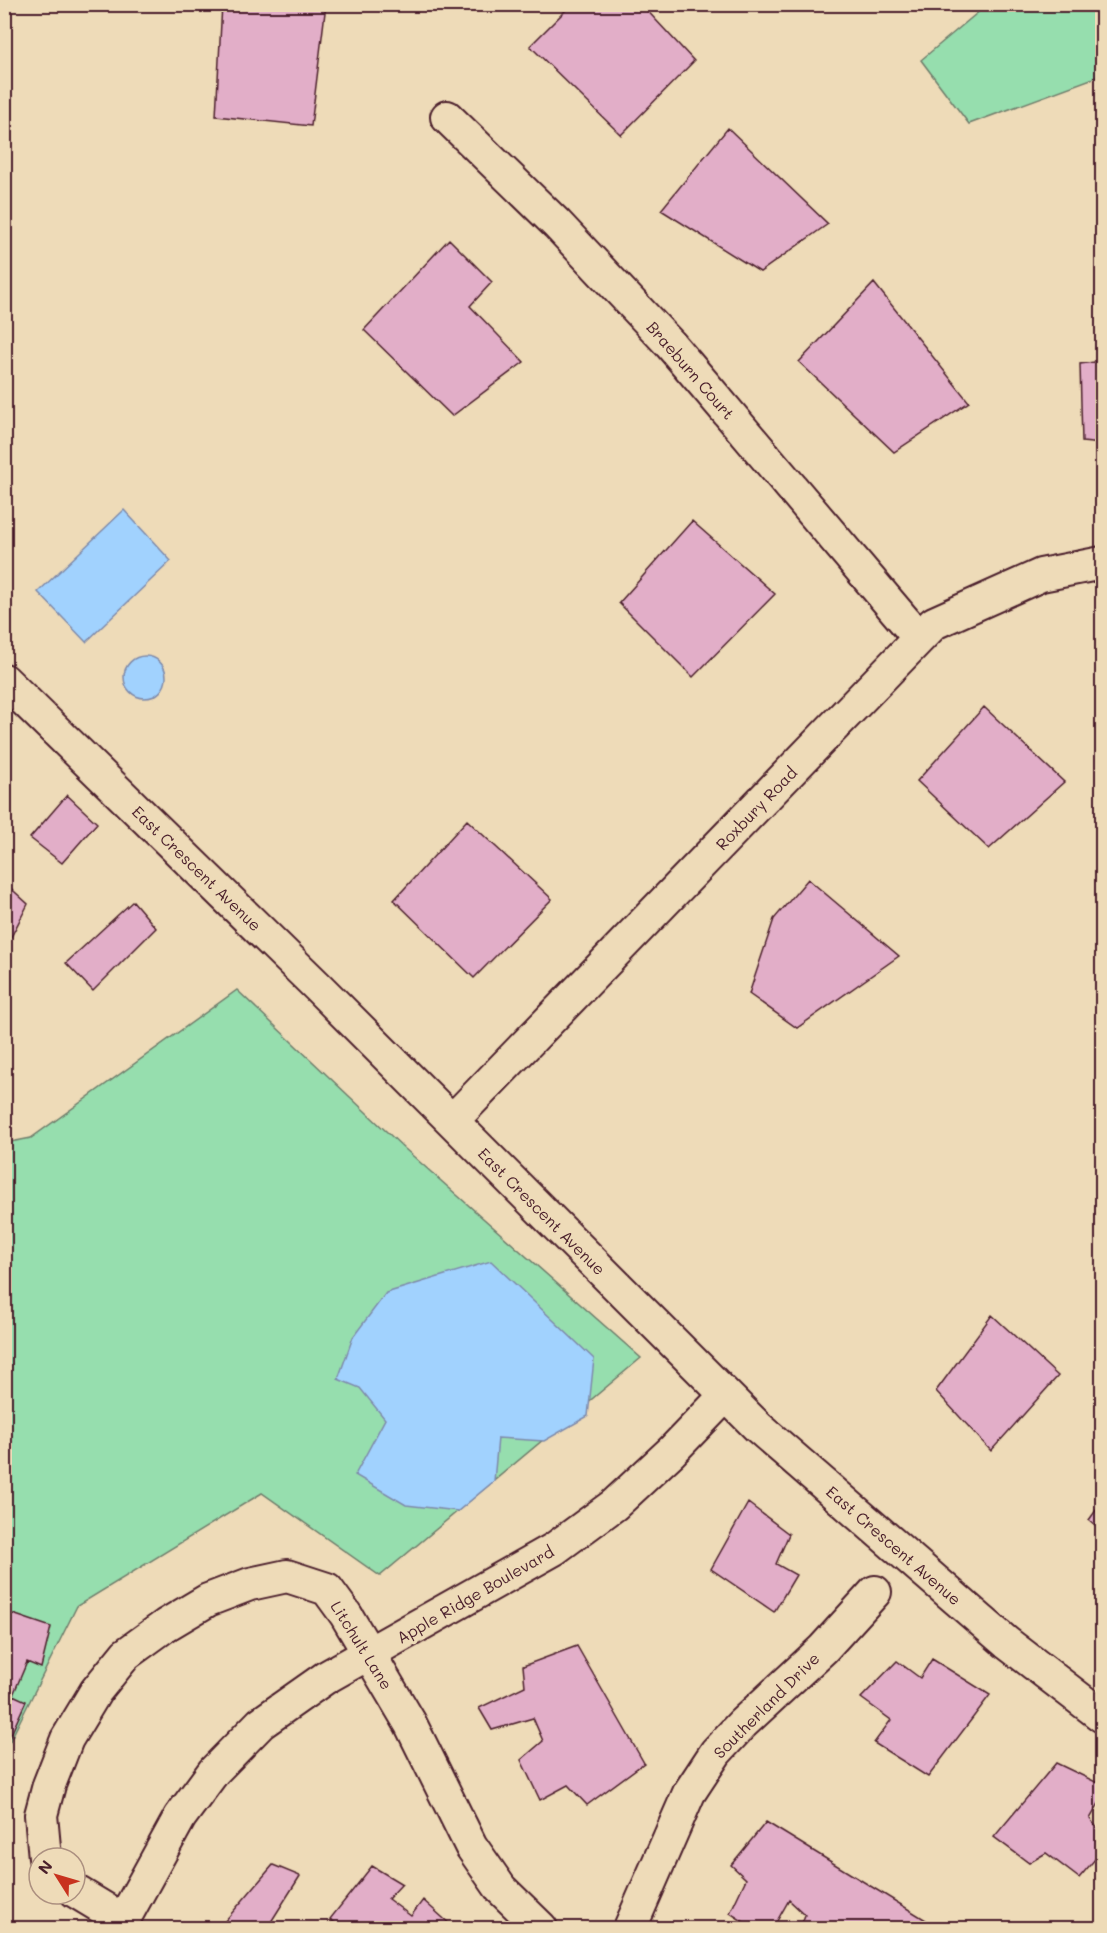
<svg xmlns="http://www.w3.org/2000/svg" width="1107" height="1933" font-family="Mali,sans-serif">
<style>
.green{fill:#96deae;stroke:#707e6c;stroke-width:1.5}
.water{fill:#a1d2fe;stroke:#7e8aaa;stroke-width:1.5}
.building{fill:#e2aec8;stroke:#4a1f2b;stroke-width:1.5}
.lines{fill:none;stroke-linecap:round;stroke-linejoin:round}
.minor-casing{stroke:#4a1f2b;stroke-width:36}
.minor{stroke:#eedbb8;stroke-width:32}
.labels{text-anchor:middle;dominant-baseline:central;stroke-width:6;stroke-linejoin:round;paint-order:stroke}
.street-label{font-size:16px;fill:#4a1f2b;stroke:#eedbb8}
</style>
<rect width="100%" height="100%" fill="#eedbb8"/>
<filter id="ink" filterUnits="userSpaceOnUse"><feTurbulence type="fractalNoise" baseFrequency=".0167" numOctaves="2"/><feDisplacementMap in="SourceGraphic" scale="12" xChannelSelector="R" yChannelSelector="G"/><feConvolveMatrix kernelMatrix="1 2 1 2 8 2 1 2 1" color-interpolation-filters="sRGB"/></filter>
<g filter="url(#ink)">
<path class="green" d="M988,4l114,1v70l-133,49 -48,-64z
M237,990l168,159 236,209 -261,218 -118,-83 -185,113 -72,145v-608l26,-5z"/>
<path class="water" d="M124,510l47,51 -85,81 -48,-50z
M124 677a21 21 0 1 1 42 0a21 21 0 1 1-42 0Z
M491,1261l103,98 -6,57 -44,25 -46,-3 -4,43 -36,30 -52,-6 -51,-30 30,-56 -25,-31 -22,-9 15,-42 33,-44z"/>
<path class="building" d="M222,4h104l-15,122 -95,-10z
M572,4h69l53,57 -73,74 -91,-89z
M728,128l100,96 -68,48 -99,-62z
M449,239l43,43 -22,24 54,56 -72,54 -88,-86z
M874,283l95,119 -75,50 -95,-90z
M1102,361v83l-20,-2 -2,-78z
M692,521l83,73 -82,83 -74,-74z
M984,707l80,75 -75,67 -72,-68z
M67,795l30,28 -35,40 -32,-25z
M467,820l85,79 -78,79 -80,-78z
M808,879l91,77 -102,72 -48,-34 25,-75z
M4,882l24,22 -17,33 -7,-6z
M133,901l23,27 -63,63 -27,-28z
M992,1315l66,61 -67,75 -55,-60z
M1102,1502v29l-13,-11z
M748,1503l41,31 -13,30 20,11 -22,37 -63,-43z
M4,1611l47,16 -10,41 -14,-6 -14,33 13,6 -19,42 -3,-2z
M577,1646l67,117 -57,42 -19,-20 -28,15 -19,-40 22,-19 -10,-23 -41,12 -13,-22 46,-22 -2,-20z
M932,1659l58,36 -62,82 -54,-34 17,-23 -30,-22 36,-37 23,17z
M1056,1763l46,22v13l-12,21 12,15v17l-23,27 -33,-25 -17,10 -35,-26z
M766,1822l173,106h-139l5,-13 -16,-15 -16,28h-20l-23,-15 16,-34 -15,-14z
M273,1865l27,11 -31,49 5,3h-55z
M372,1866l30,18 -14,15 23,17 12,-16 29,26 -2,2h-108l-12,-9z"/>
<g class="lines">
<defs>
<path id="minor" d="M447,117l110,107 113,120 249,294
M4,680l313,306 441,441 249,216 95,73
M452,1121l482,-498 107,-48 61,-12
M45,1858l-4,-43 8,-30 18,-46 29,-48 30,-37 40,-29 42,-25 42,-16 37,-8 40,13 19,26 64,108 61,123 30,43 40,39
M75,1891l48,29
M119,1928l61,-111 34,-46 47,-48 64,-45 229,-129 60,-44 58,-54 54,-56
M630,1928l59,-135 27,-41 26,-28 81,-75 52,-57"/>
</defs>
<use href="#minor" class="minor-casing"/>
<use href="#minor" class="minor"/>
</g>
</g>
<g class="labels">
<g class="street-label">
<text transform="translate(691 370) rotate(49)">Braeburn Court</text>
<text transform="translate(756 808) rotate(-46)">Roxbury Road</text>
<text transform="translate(197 868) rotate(44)">East Crescent Avenue</text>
<text transform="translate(542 1211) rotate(45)">East Crescent Avenue</text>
<text transform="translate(894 1545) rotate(41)">East Crescent Avenue</text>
<text transform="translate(475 1594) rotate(-30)">Apple Ridge Boulevard</text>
<text transform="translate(362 1645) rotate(58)">Litchult Lane</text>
<text transform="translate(766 1705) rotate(-45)">Southerland Drive</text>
</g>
</g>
<rect width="1107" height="1933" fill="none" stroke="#eedbb8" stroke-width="24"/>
<rect x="12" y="12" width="1083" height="1909" fill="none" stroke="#4a1f2b" stroke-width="2" filter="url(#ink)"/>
<g transform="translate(57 1876) rotate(307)"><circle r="28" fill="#eedbb8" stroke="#ac9080" stroke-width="1.5"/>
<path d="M0-4.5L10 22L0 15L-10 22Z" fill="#c8321e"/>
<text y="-9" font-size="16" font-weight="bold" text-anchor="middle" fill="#4a1f2b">N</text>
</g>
</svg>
